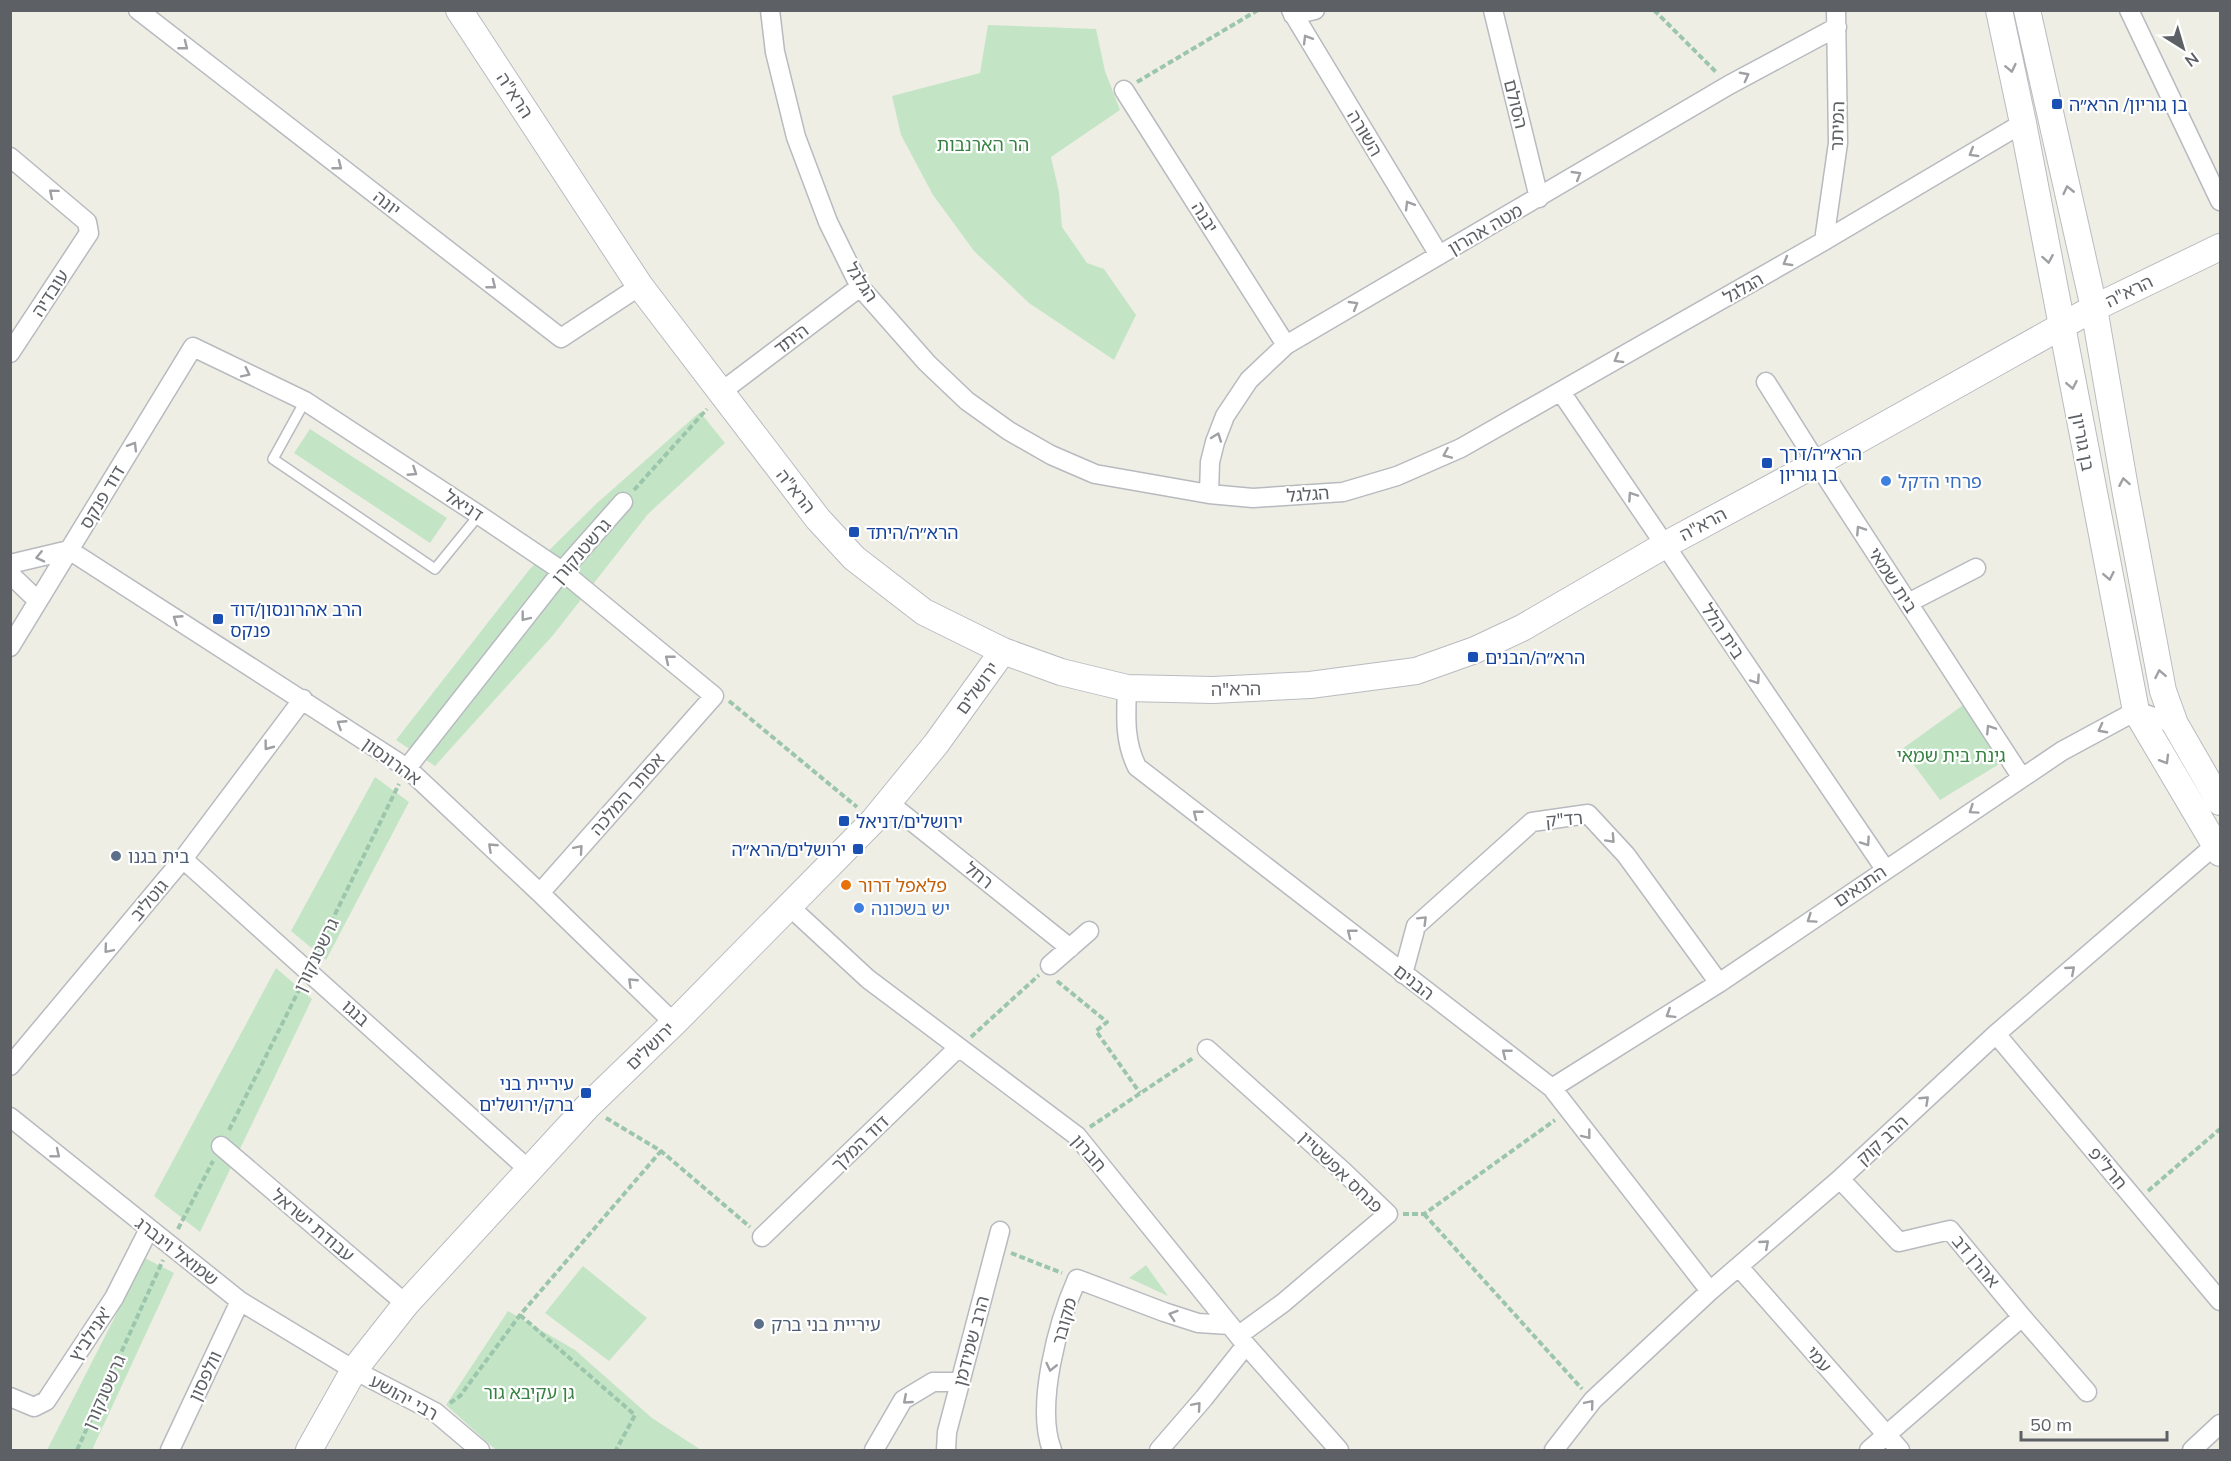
<svg xmlns="http://www.w3.org/2000/svg" width="2231" height="1461" font-family="Mulish,'Noto Sans Hebrew',sans-serif">
<style>
.green{fill:#c3e5c6}
.lines{fill:none;stroke-linecap:round;stroke-linejoin:round}
.lane-casing{stroke:#b7babf;stroke-width:12}
.street-casing{stroke:#b7babf;stroke-width:21}
.secondary-casing{stroke:#b8bbc0;stroke-width:28}
.path{stroke:#9cc6ac;stroke-width:4;stroke-dasharray:6 3;stroke-linecap:butt}
.lane{stroke:#fff;stroke-width:9}
.street{stroke:#fff;stroke-width:18}
.secondary{stroke:#fff;stroke-width:26}
.oneway{stroke:#9ea0a3}
.transit-dot{fill:#1a4fb4;stroke:#fff;stroke-width:2}
.shop-dot{fill:#3f7fe0;stroke:#fff;stroke-width:2}
.service-dot{fill:#5c6f8a;stroke:#fff;stroke-width:2}
.food-dot{fill:#e8710a;stroke:#fff;stroke-width:2}
.labels{text-anchor:middle;dominant-baseline:central;stroke-width:4.5;stroke-linejoin:round;paint-order:stroke}
.street-label{font-size:18px;fill:#5d6065;stroke:#fff}
.transit-label{font-size:18px;fill:#164399;stroke:#fff;text-anchor:start}
.park-label{font-size:18px;fill:#378242;stroke:#fff}
.shop-label{font-size:18px;fill:#366cbe;stroke:#fff;text-anchor:start}
.service-label{font-size:18px;fill:#4e5e75;stroke:#fff;text-anchor:start}
.food-label{font-size:18px;fill:#c56008;stroke:#fff;text-anchor:start}
</style>
<rect width="100%" height="100%" fill="#efeee5"/>
<path class="green" d="M988,25l108,4 9,42 15,39 -69,47 8,35 3,35 25,36 17,6 32,46 -22,45 -85,-57 -55,-52 -41,-56 -32,-60 -9,-39 88,-23z
M700,412l25,31 -77,71 -94,120 -119,132 -39,-26 133,-170 67,-66z
M310,429l137,89 -17,25 -136,-90z
M1966,703l40,57 -66,40 -38,-51z
M375,777l34,25 -83,158 -35,-29z
M276,968l36,31 -112,233 -46,-36z
M145,1258l29,15 -82,177h-45z
M1146,1265l22,31 -39,-18z
M583,1266l64,52 -38,43 -64,-48z
M508,1311l67,39 77,68 49,32h-205l-50,-45z"/>
<g class="lines">
<defs>
<path id="lane" d="M305,401l-32,58 162,110 44,-54"/>
<path id="street" d="M138,10l423,328 79,-52
M770,10l5,42 21,85 32,85 32,65 67,76 40,38 42,30 42,24 44,19 114,20 44,4 90,-6 54,-16 64,-28 363,-207 199,-118
M1291,10l148,245
M1493,10l46,188
M2129,10l91,191
M1293,15l22,-5
M1124,90l162,255
M10,157l77,65 2,11 -79,120
M1824,241l14,-98 -2,-133
M1766,382l51,81 205,315
M721,392l139,-105
M1561,392l324,477
M1209,494l1,-32 5,-20 10,-26 24,-36 37,-35 443,-260 108,-58
M69,550l338,218 133,125 134,130
M10,564l59,-14
M10,574l28,27
M1908,603l68,-35
M10,647l183,-300 112,54 174,114 83,56 152,125 -174,197
M1127,688c-1,28 -3,53 10,79l415,321 158,203
M407,768l155,-197 61,-69
M889,803l181,145
M183,859l345,310
M789,906l79,73 209,157 169,209 93,105
M1050,965l39,-34
M1403,974l13,-48 116,-104 56,-8 38,41 93,128
M1996,1034l224,267
M1207,1049l137,123 44,42 -105,89 -44,32
M10,1066l173,-207 120,-160
M1552,1088l167,-105 343,-232 74,-40 39,13
M10,1117l230,184 114,69 81,42 45,38
M221,1146l185,158
M1840,1179l59,63 51,-12 72,87
M762,1237l196,-189
M1739,1267l161,183
M10,1397l24,10 12,-6 68,-103 35,-69
M170,1450l70,-149
M874,1450l29,-50 30,-18h27
M946,1450l1,-18 53,-201
M1052,1450c-17,-44 6,-128 25,-171l87,33 34,11 32,2
M1159,1450l45,-52 42,-53
M1554,1450l39,-50 117,-109 130,-112 156,-145 224,-193
M1869,1450l153,-133 65,75
M2192,1450l28,-26"/>
<path id="secondary" d="M459,10l181,276 178,233 36,39 70,54 79,39 58,21 66,16 86,2 97,-5 106,-14 59,-21 47,-22 143,-83 152,-82 277,-155 126,-61
M1999,10l24,113 113,588 84,142
M2027,10l67,298 32,186 37,197 12,33 45,78
M309,1450l45,-80 52,-66 181,-197 87,-84 199,-202 63,-77 67,-93"/>
</defs>
<use href="#lane" class="lane-casing"/>
<use href="#street" class="street-casing"/>
<use href="#secondary" class="secondary-casing"/>
<path class="path" d="M1654,10l63,63
M1137,82l121,-72
M634,490l73,-81
M729,701l128,106
M315,955l84,-171
M1057,981l50,41 -11,9 44,62
M971,1037l68,-62
M606,1118l55,33 89,76
M1090,1127l103,-69
M229,1130l72,-144
M2148,1191l72,-62
M1403,1214h21l131,-94
M1424,1214l158,175
M178,1229l35,-68
M1011,1253l51,20
M520,1315l115,100 -19,35
M450,1403l10,-7 60,-81 141,-164
M77,1450l86,-190"/>
<use href="#lane" class="lane"/>
<use href="#street" class="street"/>
<use href="#secondary" class="secondary"/>
</g>
<defs><path id="oneway-chevron" d="M-2-3.5L2.5 0L-2 3.5" fill="none" stroke-width="1.6" stroke-linecap="round" stroke-linejoin="round" transform="scale(1.5)"/></defs>
<g class="oneway">
<use href="#oneway-chevron" transform="translate(1307 39) rotate(-121)"/>
<use href="#oneway-chevron" transform="translate(184 46) rotate(38)"/>
<use href="#oneway-chevron" transform="translate(2011 68) rotate(78)"/>
<use href="#oneway-chevron" transform="translate(1745 76) rotate(-28)"/>
<use href="#oneway-chevron" transform="translate(1973 153) rotate(149)"/>
<use href="#oneway-chevron" transform="translate(338 166) rotate(38)"/>
<use href="#oneway-chevron" transform="translate(1577 175) rotate(-31)"/>
<use href="#oneway-chevron" transform="translate(2068 190) rotate(-103)"/>
<use href="#oneway-chevron" transform="translate(53 193) rotate(-140)"/>
<use href="#oneway-chevron" transform="translate(1409 205) rotate(-121)"/>
<use href="#oneway-chevron" transform="translate(2048 259) rotate(80)"/>
<use href="#oneway-chevron" transform="translate(1787 262) rotate(150)"/>
<use href="#oneway-chevron" transform="translate(492 285) rotate(38)"/>
<use href="#oneway-chevron" transform="translate(1354 305) rotate(-30)"/>
<use href="#oneway-chevron" transform="translate(1618 359) rotate(150)"/>
<use href="#oneway-chevron" transform="translate(246 373) rotate(26)"/>
<use href="#oneway-chevron" transform="translate(2072 385) rotate(79)"/>
<use href="#oneway-chevron" transform="translate(1217 437) rotate(-70)"/>
<use href="#oneway-chevron" transform="translate(133 446) rotate(-59)"/>
<use href="#oneway-chevron" transform="translate(1447 454) rotate(157)"/>
<use href="#oneway-chevron" transform="translate(413 472) rotate(33)"/>
<use href="#oneway-chevron" transform="translate(2124 482) rotate(-100)"/>
<use href="#oneway-chevron" transform="translate(1632 496) rotate(-124)"/>
<use href="#oneway-chevron" transform="translate(1860 530) rotate(-123)"/>
<use href="#oneway-chevron" transform="translate(40 557) rotate(167)"/>
<use href="#oneway-chevron" transform="translate(2109 576) rotate(79)"/>
<use href="#oneway-chevron" transform="translate(525 617) rotate(128)"/>
<use href="#oneway-chevron" transform="translate(177 619) rotate(-147)"/>
<use href="#oneway-chevron" transform="translate(669 659) rotate(-141)"/>
<use href="#oneway-chevron" transform="translate(2160 674) rotate(-101)"/>
<use href="#oneway-chevron" transform="translate(1756 680) rotate(56)"/>
<use href="#oneway-chevron" transform="translate(341 724) rotate(-147)"/>
<use href="#oneway-chevron" transform="translate(1990 729) rotate(-123)"/>
<use href="#oneway-chevron" transform="translate(2102 729) rotate(152)"/>
<use href="#oneway-chevron" transform="translate(268 746) rotate(127)"/>
<use href="#oneway-chevron" transform="translate(2165 760) rotate(59)"/>
<use href="#oneway-chevron" transform="translate(1973 810) rotate(146)"/>
<use href="#oneway-chevron" transform="translate(1197 814) rotate(-142)"/>
<use href="#oneway-chevron" transform="translate(1611 839) rotate(47)"/>
<use href="#oneway-chevron" transform="translate(1866 842) rotate(56)"/>
<use href="#oneway-chevron" transform="translate(492 847) rotate(-137)"/>
<use href="#oneway-chevron" transform="translate(579 849) rotate(-49)"/>
<use href="#oneway-chevron" transform="translate(1811 919) rotate(146)"/>
<use href="#oneway-chevron" transform="translate(1423 920) rotate(-45)"/>
<use href="#oneway-chevron" transform="translate(1351 933) rotate(-142)"/>
<use href="#oneway-chevron" transform="translate(108 949) rotate(130)"/>
<use href="#oneway-chevron" transform="translate(2071 970) rotate(-41)"/>
<use href="#oneway-chevron" transform="translate(632 982) rotate(-136)"/>
<use href="#oneway-chevron" transform="translate(1670 1014) rotate(148)"/>
<use href="#oneway-chevron" transform="translate(1506 1053) rotate(-142)"/>
<use href="#oneway-chevron" transform="translate(1925 1100) rotate(-43)"/>
<use href="#oneway-chevron" transform="translate(1587 1135) rotate(52)"/>
<use href="#oneway-chevron" transform="translate(56 1154) rotate(39)"/>
<use href="#oneway-chevron" transform="translate(1765 1244) rotate(-41)"/>
<use href="#oneway-chevron" transform="translate(1173 1315) rotate(-163)"/>
<use href="#oneway-chevron" transform="translate(1051 1367) rotate(103)"/>
<use href="#oneway-chevron" transform="translate(907 1400) rotate(139)"/>
<use href="#oneway-chevron" transform="translate(1590 1404) rotate(-50)"/>
<use href="#oneway-chevron" transform="translate(1197 1406) rotate(-49)"/>
</g>
<g class="transit-dot">
<rect x="2051" y="98" width="12" height="12" rx="3"/>
<rect x="1761" y="457" width="12" height="12" rx="3"/>
<rect x="848" y="526" width="12" height="12" rx="3"/>
<rect x="212" y="613" width="12" height="12" rx="3"/>
<rect x="1467" y="651" width="12" height="12" rx="3"/>
<rect x="838" y="815" width="12" height="12" rx="3"/>
<rect x="852" y="843" width="12" height="12" rx="3"/>
<rect x="580" y="1087" width="12" height="12" rx="3"/>
</g>
<g class="shop-dot">
<circle cx="1886" cy="481" r="6"/>
<circle cx="859" cy="908" r="6"/>
</g>
<g class="service-dot">
<circle cx="116" cy="856" r="6"/>
<circle cx="759" cy="1324" r="6"/>
</g>
<circle class="food-dot" cx="846" cy="885" r="6"/>
<g class="labels">
<g class="street-label">
<text transform="translate(515 95) rotate(57)">הרא"ה</text>
<text transform="translate(1516 104) rotate(76)">הסולם</text>
<text transform="translate(1837 126) rotate(-88)">המיתר</text>
<text transform="translate(1365 133) rotate(59)">השורה</text>
<text transform="translate(387 203) rotate(38)">יונה</text>
<text transform="translate(1205 217) rotate(58)">יבנה</text>
<text transform="translate(1485 229) rotate(-30)">מטה אהרון</text>
<text transform="translate(862 282) rotate(57)">הגלגל</text>
<text transform="translate(1743 288) rotate(-30)">הגלגל</text>
<text transform="translate(2129 291) rotate(-26)">הרא"ה</text>
<text transform="translate(50 293) rotate(-57)">עובדיה</text>
<text transform="translate(791 339) rotate(-37)">היתד</text>
<text transform="translate(2083 442) rotate(79)">בן גוריון</text>
<text transform="translate(796 491) rotate(52)">הרא"ה</text>
<text transform="translate(1308 494) rotate(-4)">הגלגל</text>
<text transform="translate(102 497) rotate(-59)">דוד פנקס</text>
<text transform="translate(464 505) rotate(33)">דניאל</text>
<text transform="translate(1703 524) rotate(-28)">הרא"ה</text>
<text transform="translate(581 551) rotate(-49)">גרשטנקורן</text>
<text transform="translate(1893 580) rotate(57)">בית שמאי</text>
<text transform="translate(1723 631) rotate(56)">בית הלל</text>
<text transform="translate(977 688) rotate(-54)">ירושלים</text>
<text transform="translate(1236 689) rotate(-1)">הרא"ה</text>
<text transform="translate(392 761) rotate(36)">אהרונסון</text>
<text transform="translate(627 794) rotate(-49)">אסתר המלכה</text>
<text transform="translate(1564 819) rotate(-5)">רד"ק</text>
<text transform="translate(979 875) rotate(39)">רחל</text>
<text transform="translate(1860 886) rotate(-34)">התנאים</text>
<text transform="translate(149 900) rotate(-50)">גוטליב</text>
<text transform="translate(316 955) rotate(-64)">גרשטנקורן</text>
<text transform="translate(1414 982) rotate(38)">הבנים</text>
<text transform="translate(356 1013) rotate(42)">בנגו</text>
<text transform="translate(650 1046) rotate(-44)">ירושלים</text>
<text transform="translate(1882 1140) rotate(-43)">הרב קוק</text>
<text transform="translate(860 1143) rotate(-44)">דוד המלך</text>
<text transform="translate(1089 1153) rotate(49)">חברון</text>
<text transform="translate(2108 1168) rotate(50)">חרל"פ</text>
<text transform="translate(1341 1172) rotate(44)">פנחס אפשטיין</text>
<text transform="translate(313 1225) rotate(40)">עבודת ישראל</text>
<text transform="translate(177 1251) rotate(38)">שמואל וינברג</text>
<text transform="translate(1976 1261) rotate(50)">אהרן דב</text>
<text transform="translate(1064 1321) rotate(-74)">מקובר</text>
<text transform="translate(90 1334) rotate(-56)">אנילביץ'</text>
<text transform="translate(971 1341) rotate(-75)">הרב שמידמן</text>
<text transform="translate(1819 1359) rotate(49)">עמי</text>
<text transform="translate(205 1376) rotate(-65)">וולפסון</text>
<text transform="translate(104 1392) rotate(-66)">גרשטנקורן</text>
<text transform="translate(404 1397) rotate(29)">רבי יהושע</text>
</g>
<g class="transit-label">
<text x="2069" y="104">בן גוריון/ הרא״ה</text>
<text x="1779" y="453">הרא״ה/דרך<tspan x="1779" dy="21">בן גוריון</tspan></text>
<text x="866" y="532">הרא״ה/היתד</text>
<text x="230" y="609">הרב אהרונסון/דוד<tspan x="230" dy="21">פנקס</tspan></text>
<text x="1485" y="657">הרא״ה/הבנים</text>
<text x="856" y="821">ירושלים/דניאל</text>
<text x="846" y="849" text-anchor="end">ירושלים/הרא״ה</text>
<text x="574" y="1083" text-anchor="end">עיריית בני<tspan x="574" dy="21">ברק/ירושלים</tspan></text>
</g>
<g class="park-label">
<text x="983" y="144">הר הארנבות</text>
<text x="1951" y="755">גינת בית שמאי</text>
<text x="529" y="1392">גן עקיבא גור</text>
</g>
<g class="shop-label">
<text x="1898" y="481">פרחי הדקל</text>
<text x="871" y="908">יש בשכונה</text>
</g>
<g class="service-label">
<text x="128" y="856">בית בגנו</text>
<text x="771" y="1324">עיריית בני ברק</text>
</g>
<g class="food-label">
<text x="858" y="885">פלאפל דרור</text>
</g>
</g>
<rect width="2231" height="1461" fill="none" stroke="#5d6065" stroke-width="24"/>
<g transform="translate(2183 48) rotate(143)" stroke="#ffffff" stroke-width="4.5" paint-order="stroke">
<path d="M0-4.5L10 22L0 15L-10 22Z" fill="#5d6065"/>
<text y="-9" font-size="16" font-weight="bold" text-anchor="middle" fill="#5d6065">N</text>
</g>
<path d="M2021 1431v9h146v-9" fill="none" stroke="#5d6065" stroke-width="3"/>
<text x="2030" y="1431" font-size="18" fill="#5d6065" stroke="#ffffff" stroke-width="4.5" paint-order="stroke">50 m</text>
</svg>
